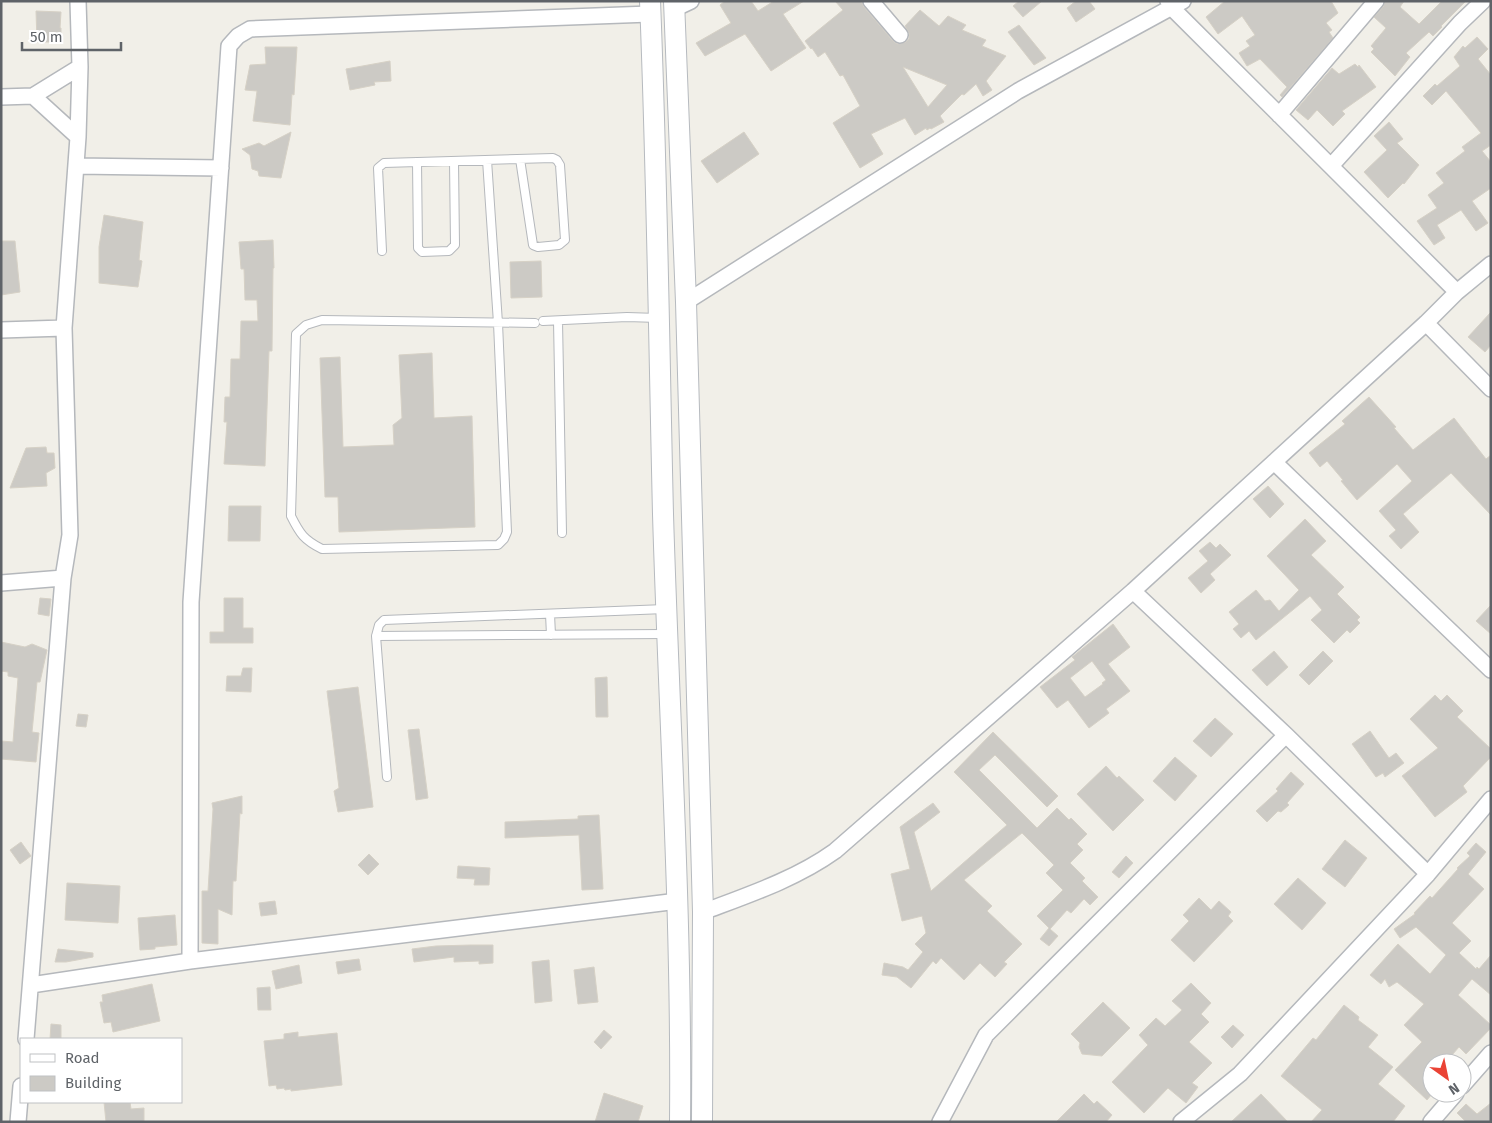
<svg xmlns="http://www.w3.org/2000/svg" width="1492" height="1123" font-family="'Fira Sans',sans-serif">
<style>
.building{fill:#cccac5;stroke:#d6d1c6;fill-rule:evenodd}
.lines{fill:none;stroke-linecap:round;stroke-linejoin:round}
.service-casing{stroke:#b5b8bc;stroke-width:10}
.minor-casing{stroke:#b5b8bc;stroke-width:18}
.secondary-casing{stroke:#b6babf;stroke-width:22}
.service{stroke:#fff;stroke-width:8}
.minor{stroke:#fff;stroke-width:15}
.secondary{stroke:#fff;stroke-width:20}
</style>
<rect width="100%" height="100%" fill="#f1efe8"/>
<path class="building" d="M725,1h26l7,10 16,-10h30l-21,13 23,34 -35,23 -26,-37 -40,22 -9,-13 35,-20 -11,-18z
M835,1h26l3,6 29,34 4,3 9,-2 3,-3v-6l-4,-7 15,-16 19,16 9,-10 18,9 -4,5 24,10 -4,6 24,10 -20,25 6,9 -9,6 -7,-12 -12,11 -2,-1 -22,22 4,6 -13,7 -1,-1 -3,2 -1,-2 -11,7 -10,-17 -34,16 12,20 -23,14 -27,-45 27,-17 -17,-31 -3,1 -15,-24 -7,5 -6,-9 -1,1 -6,-8 38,-31zM903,67l44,18 -19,22z
M1019,1h23l-19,16 -10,-11z
M1076,1h13l6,8 -19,13 -9,-14z
M1225,1h106l7,12 -12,10 6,7 -3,2 4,6 -51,59 -2,-2 7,-8 -27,-28 -13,7 -8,-13 11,-7 -4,-5 9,-6 -13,-19 -24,18 -12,-17z
M1385,1h19l-4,6 19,17 23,-23h24l-25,25 1,1 -9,9 -4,-4 -23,21 4,4 -15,19 -24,-24 3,-3 -3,-3 15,-18 -12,-11 9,-10z
M36,11l25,1 -1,16h1v14h-24z
M1019,25l27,33 -12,7 -26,-33z
M1477,37l11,12 -10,10 13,16v70l-9,6 9,11v26l-19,13 16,22 -12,8 -15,-21 -24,15 8,13 -11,7 -17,-24 20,-13 -9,-13 16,-12 -8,-10 29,-22 -3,-4 19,-14 -35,-42 -14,14 -9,-9 12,-12 2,2 23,-20 -6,-9 9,-11 2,2z
M265,47h32l-3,48 -2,-1 -2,31 -37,-4 4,-30 -12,-1 5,-25 16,-1z
M390,61l1,20 -17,1 1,3 -25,5 -4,-21z
M1355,64l3,3 1,-2 17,22 -34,24 3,3 -12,12 -16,-16 -9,10 -12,-10 36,-42 7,6z
M1389,122l14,17 -6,4 22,22 -15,19 -1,-1 -15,15 -24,-26 23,-22 -13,-14z
M291,132l-10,46 -22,-2 -1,-5 -6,-2 -2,-14 -8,-6 17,-6 5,3z
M744,132l15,22 -42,29 -16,-22z
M104,215l39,7 -4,38 3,1 -4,26 -39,-4v-36z
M273,240l1,28h-1l-1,83h-3l-4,115 -41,-2 3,-42h-3l1,-25h5l1,-38h9l1,-38h17l-1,-21h-12l-1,-31h-3l-2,-27z
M1,241h14l5,51 -19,3z
M541,261l1,36 -31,1 -1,-36z
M1491,312v33l-6,7 -17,-15z
M432,353l2,65 38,-2 3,111 -136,5 -1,-35h-13l-5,-139 20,-1 3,90 51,-2 -1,-20 9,-7 -3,-63z
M1369,397l27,30 -2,1 19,22 41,-32 32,41 5,-4v60l-40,-42 -48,41 16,18 -18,17 -12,-13 7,-6 -17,-19 33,-30 -15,-17 -40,36 -16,-19 2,-1 -16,-19 -7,6 -11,-14 36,-29 -3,-3z
M46,447l1,6h7l1,15 -9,5 1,13 -37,2 16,-40z
M1268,486l16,18 -14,14 -17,-19z
M229,506h32l-1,35h-32z
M1305,519l21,22 -15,14 33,32 -7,7 23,23 -3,3 3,3 -10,10 -3,-3 -13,13 -23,-23 11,-10 -12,-14 -54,44 -7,-9 -8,7 -8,-9 6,-5 -10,-12 27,-22 9,11 5,-1 9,11 20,-21 -32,-34z
M1210,542l6,6 4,-4 11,11 -21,19 5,6 -14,13 -13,-15 20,-17 -9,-10z
M40,598l11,1 -2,17 -11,-2z
M224,598h19v30h10v15h-43v-11h14z
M1491,605v29l-15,-13z
M1113,624l17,23 -22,17 22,27 -24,18 3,4 -20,15 -21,-28 -11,8 -17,-21 35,-27 -3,-3zM1092,661l14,19 -4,3 1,1 -18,13 -15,-19z
M1,642l24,5 7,-3 15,6 -7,32h-3l-5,50 7,1 -3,29 -35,-3v-18l12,1 5,-64 -10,-2v-4l-7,-1z
M1274,651l14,16 -21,19 -15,-16z
M1323,651l10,10 -24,24 -10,-10z
M243,668h9l-1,24 -25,-1 1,-15h14z
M607,677l1,40h-12l-1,-39z
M358,687l15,120 -35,5 -4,-21 5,-3 -12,-97z
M1435,695l6,6 6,-6 16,16 -6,6 34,32v8l-28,29 4,6 -32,25 -33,-41 36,-28 -28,-29z
M78,714l10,1 -2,12 -10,-1z
M1215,718l18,16 -22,23 -18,-16z
M419,729l9,69 -12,2 -8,-70z
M1370,731l19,27 7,-5 8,10 -19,14 -2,-4 -7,4 -24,-33z
M993,732l65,64 -11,11 -52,-52 -16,15 58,58 20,-20 12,12 2,-2 16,16 -10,10 6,6 -13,13 15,15 -3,3 16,16 -8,8 -6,-6 -13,14 -4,-3 -17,19 8,7 -9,10 -9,-7 9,-11 -12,-12 26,-26 -17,-17 8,-8 -32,-32 -58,47 28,26 -5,5 35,33 -18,18 3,2 -12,13 -15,-14 -16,17 -23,-22 -5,6 -3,-3 -22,27 -14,-11 -15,-2 2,-12 19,4 5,3 15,-18 -8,-8 11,-11 -4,-17 -20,5 -11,-47 19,-5 -10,-42 33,-24 7,9 -26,20 17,59 76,-66 -53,-53z
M1175,757l22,19 -22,25 -22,-20z
M1106,766l11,12 2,-2 25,24 -31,31 -36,-37z
M1291,772l13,12 -17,19 2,2 -8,7 -3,-1 -11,11 -11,-11 22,-20 -2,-2z
M242,796v18l-2,-1 -4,68h-3l-1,34 -14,-6v35l-16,-1v-52h6l5,-82 -1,-6z
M599,815l4,74 -21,1 -3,-55 -74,3v-16l73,-3v-3z
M1345,840l22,18 -22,29 -23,-18z
M21,842l10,14 -11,8 -10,-14z
M1476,843l10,9 -18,22 16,15 -32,34 19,18 -12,12 17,16 1,-2 2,2 12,-14v40l-19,-16 -14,16 33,30v3l-25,26 -7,-7 -14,16 -2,-2 -2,2h-9v31l-5,6 -32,-30 27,-28 -18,-17 20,-21 -27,-22 -8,5 -4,-8 -4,5 -11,-9 28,-31 32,30 16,-19 -30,-28 -16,11 -6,-9 21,-15 -1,-1 16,-17 2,2 26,-29 -1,-1 13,-12 -3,-3z
M369,854l10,10 -11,11 -10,-10z
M1126,856l7,7 -14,15 -7,-6z
M458,866l32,2 -1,17h-15l1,-6 -18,-1z
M1298,878l28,25 -24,27 -28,-26z
M67,883l53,3 -2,37 -53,-3z
M1199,898l12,12 8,-9 12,11 -3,4 5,5 -39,41 -23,-22 18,-19 -6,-6z
M275,901l2,13 -16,2 -2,-13z
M175,915l2,30 -22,2v2l-15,1 -2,-32z
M471,945h22v18l-14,1v-3l-25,1v-5l-40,5 -2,-13 24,-3z
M58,949l35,4v4l-27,5h-11z
M359,959l2,11 -23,4 -2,-12z
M549,960l3,41 -17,2 -3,-41z
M299,965l3,18 -26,6 -4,-18z
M594,967l4,35 -20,2 -4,-34z
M1191,983l20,20 -10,11 8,8 -20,20 23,21 -20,20 6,4 -12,16 -18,-15 -24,25 -32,-31 36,-37 -9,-10 17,-17 9,8 17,-16 -10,-9z
M152,984l8,37 -47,11 -2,-10 -7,1 -4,-21h3l-1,-7z
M270,987l1,23h-13l-1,-22z
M1103,1002l27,26 -28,28 -20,-2 -3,-7 1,-4 -9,-9z
M1344,1005l15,12 -1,3 20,15 -10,12 25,20 -15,17 27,22 -12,16h-82l11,-12 -41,-34 32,-38 3,2z
M51,1024l10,1v14h-11z
M1233,1025l11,10 -12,13 -11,-11z
M604,1030l8,7 -11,12 -7,-7z
M298,1032v5l39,-4 5,52 -51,6v-2l-6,1 -1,-2 -7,1 -1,-4 -7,1 -5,-45 20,-2v-5z
M604,1093l39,13 -5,16h-43z
M1084,1094l10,10 3,-3 15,14 -6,7h-50z
M1261,1094l27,28h-57z
M104,1102h26l1,7 13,-1v14h-38z
M1491,1103v19h-25l-9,-9 9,-9 11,10z"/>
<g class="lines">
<defs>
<path id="service" d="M487,160l11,163 9,209 -3,7 -6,6 -176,4c-18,-9 -22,-15 -31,-33l5,-182 10,-9 16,-5 213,3
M417,162l1,86 4,4 27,-1 6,-6 -1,-84
M382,251l-4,-83 6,-5 169,-5 4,2 3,5 5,75 -6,5 -21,2 -5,-2 -13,-86
M543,321l84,-4 31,1
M558,321l4,212
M550,614l1,21
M376,636l290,-2
M387,777l-11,-141 3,-11 5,-5 281,-11"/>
<path id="minor" d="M871,1l29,34
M1168,1l4,7 285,284
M674,9l17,-8
M33,96l45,41
M1,97l32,-1 47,-29
M1279,115l97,-114
M76,166l145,2
M1331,166l129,-143 23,-22
M686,302l332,-211 165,-90
M1426,323l65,66
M1,330l63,-2
M1274,462l217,208
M1,583l62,-5
M1133,591l153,144 142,139
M703,912c45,-17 93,-33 132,-61l298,-260 293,-268 31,-31 34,-28
M190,961l1,-359 38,-556 9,-10 12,-7 400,-15
M31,985l159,-24 488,-60
M26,1039l37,-461 7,-43 -6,-207 14,-191 2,-70 -2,-66
M1462,1086l29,-33
M18,1122l3,-36
M940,1122l46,-87 300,-300
M1181,1122l59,-48 188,-200 63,-75
M1431,1122l25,-29"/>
<path id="secondary" d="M650,1c7,171 9,342 13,513 6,202 19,405 17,608
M674,1l12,301 17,610 -1,210"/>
</defs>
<use href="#service" class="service-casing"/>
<use href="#minor" class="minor-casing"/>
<use href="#secondary" class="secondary-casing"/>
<use href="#service" class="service"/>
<use href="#minor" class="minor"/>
<use href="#secondary" class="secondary"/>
</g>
<rect width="1492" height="1123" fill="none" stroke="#5f6368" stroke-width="5"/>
<rect x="20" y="1038" width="162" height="65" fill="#ffffff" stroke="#bfc1c3"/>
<rect x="30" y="1054" width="25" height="8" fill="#ffffff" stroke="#bfc1c3"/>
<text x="65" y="1063" font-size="15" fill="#5f6368">Road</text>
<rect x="30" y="1076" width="25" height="15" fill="#cccac5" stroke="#bfc1c3"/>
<text x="65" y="1088" font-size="15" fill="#5f6368">Building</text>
<g transform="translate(1447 1078) rotate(147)"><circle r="24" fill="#ffffff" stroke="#bfc1c3"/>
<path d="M0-4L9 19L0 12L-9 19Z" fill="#ea4335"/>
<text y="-8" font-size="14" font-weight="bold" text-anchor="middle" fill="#5f6368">N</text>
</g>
<path d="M22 42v8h99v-8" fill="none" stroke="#5f6368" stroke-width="2.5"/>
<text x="30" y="42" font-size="15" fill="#5f6368" stroke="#ffffff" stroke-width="4" paint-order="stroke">50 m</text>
</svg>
